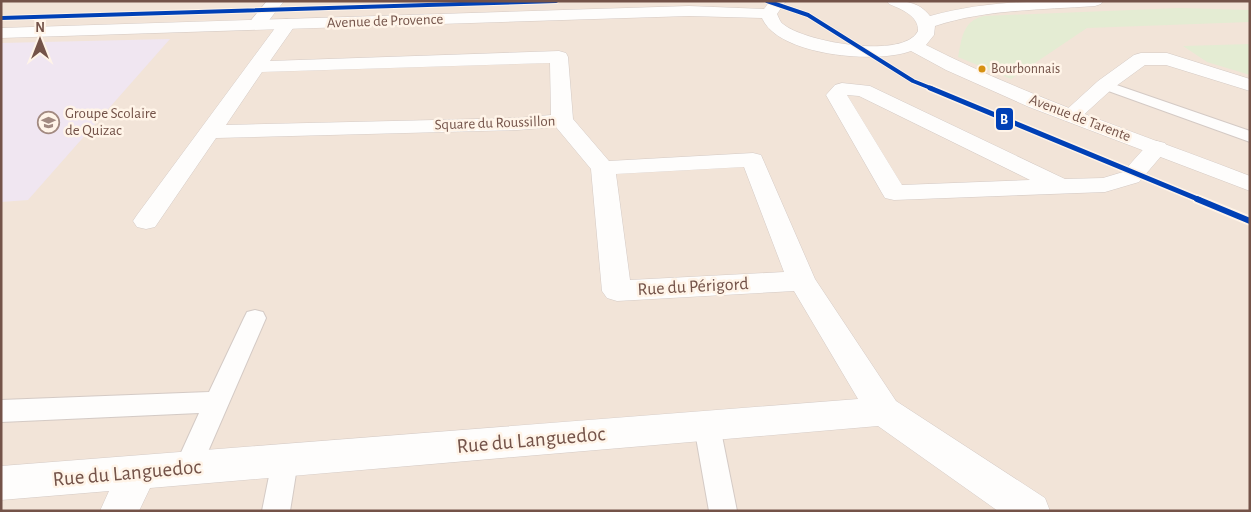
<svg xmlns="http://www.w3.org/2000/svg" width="1251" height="512" font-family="'Alegreya Sans',sans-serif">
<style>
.residential{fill:#f2e4d8}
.education{fill:#f0e6f1}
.green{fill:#e4ecd3}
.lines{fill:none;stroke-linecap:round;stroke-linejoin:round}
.lane-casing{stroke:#d4cac5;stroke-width:2}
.street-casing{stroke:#d4cac5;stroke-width:1}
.secondary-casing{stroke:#d5cac4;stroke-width:1}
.lane{fill:#fefdfc;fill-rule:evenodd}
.street{fill:#fefdfc;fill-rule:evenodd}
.secondary{fill:#fefdfc;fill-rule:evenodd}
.tram-1-far2-casing{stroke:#fff4e8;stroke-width:6}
.tram-1-far1-casing{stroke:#fff4e8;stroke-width:8}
.tram-1-casing{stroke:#fff4e8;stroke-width:10}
.tram-1-far2{stroke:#0040b6;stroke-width:4}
.tram-1-far1{stroke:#0040b6;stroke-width:5}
.tram-1{stroke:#0040b6;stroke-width:6}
.bus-dot{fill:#d69112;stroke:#fff4e8;stroke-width:2}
.labels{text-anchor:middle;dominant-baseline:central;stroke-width:5;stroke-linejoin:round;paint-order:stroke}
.far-bus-label{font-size:14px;fill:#745349;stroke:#fff4e8;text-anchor:start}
.far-street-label{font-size:15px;fill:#745349;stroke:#fff4e8}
.far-poi-label{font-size:15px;fill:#745349;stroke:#fff4e8;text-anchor:start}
.street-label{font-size:18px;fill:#745349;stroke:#fff4e8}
.near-street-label{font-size:21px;fill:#745349;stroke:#fff4e8}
.line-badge{stroke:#fff4e8;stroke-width:2}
.badge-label{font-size:14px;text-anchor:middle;font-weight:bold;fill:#fff}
</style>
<rect width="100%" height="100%" fill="#f6efe8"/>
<path class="residential" d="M1,1h1249v510h-1249z"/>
<path class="education" d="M170,39l-142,161 -27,2v-159z"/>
<path class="green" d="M1179,8l71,2v12l-163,6 -76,51 -53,-22c4,-18 4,-36 26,-41z
M1250,44v31l-43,-13 -24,-16z"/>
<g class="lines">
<defs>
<path id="lane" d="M1105,81l145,50v11l-150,-54 -2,-3 2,-3z
M255,310l8,2 3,6 -69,159 -10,3 -10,-3 -3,-9 25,-55 -198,9v-22l208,-8 35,-74 3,-6z
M707,415l9,3 4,8 17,85h-28l-15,-85 4,-8z
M285,449l9,4 4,8 -8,50h-28l10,-50 4,-8z"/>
<path id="street" d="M267,1h17l-21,27h-12l-3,-4z
M287,19l6,1 3,4 -26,37 289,-10 7,2 2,4 5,62 36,42 144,-8 8,2 54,124 81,122 149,97 5,13h-52l-120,-85 -728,62 -11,23h-39l9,-20 -108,9v-34l857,-67 -64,-108 -177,10 -10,-3 -5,-7 -11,-122 -35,-42 -39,3 -301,8 -61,89 -9,2 -9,-2 -4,-6 4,-6 144,-195zM550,63l1,52 -34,3 -291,7 36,-53zM744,167l40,105 -154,8 -14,-106z
M1141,53h26l83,26v12l-84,-26h-21l-33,24 -34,31 -7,2 -7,-2 -4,-4 4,-4 34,-31 36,-26z
M842,83l28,3 195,93 38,-1 20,-6 26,-29 8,-2 8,2 3,5 -29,34 -34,10 -211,8 -9,-2 -3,-5 -56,-98 9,-10zM847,95l12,1 171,84 -128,5z"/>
<path id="secondary" d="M770,1h16l-9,13c2,4 3,8 6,10 21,18 121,36 135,7 1,-15 -17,-22 -29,-27l-2,-3c18,0 31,0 43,15 59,-16 112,-15 173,-15l-2,3 -6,2c-54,4 -108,3 -160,20l-1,9 -8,10c104,53 215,89 324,131v15l-221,-84 -83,-37 -35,-19c-34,13 -133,5 -149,-33l-73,-2 -688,22v-10l688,-22 75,3z"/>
</defs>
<use href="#lane" class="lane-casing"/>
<use href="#street" class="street-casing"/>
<use href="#secondary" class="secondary-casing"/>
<use href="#lane" class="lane"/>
<use href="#street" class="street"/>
<use href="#secondary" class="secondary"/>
<defs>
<path id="tram-1-far2" d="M767,1l41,14 105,66 20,8
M1,18l555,-17"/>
<path id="tram-1-far1" d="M930,88l270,112"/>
<path id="tram-1" d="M1197,199l53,22"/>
</defs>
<use href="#tram-1-far2" class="tram-1-far2-casing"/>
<use href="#tram-1-far1" class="tram-1-far1-casing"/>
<use href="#tram-1" class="tram-1-casing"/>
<use href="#tram-1-far2" class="tram-1-far2"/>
<use href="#tram-1-far1" class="tram-1-far1"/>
<use href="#tram-1" class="tram-1"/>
</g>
<defs>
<symbol id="school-ring" viewBox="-11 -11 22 22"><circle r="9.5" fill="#fff4e8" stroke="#a28a81" stroke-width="1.5"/><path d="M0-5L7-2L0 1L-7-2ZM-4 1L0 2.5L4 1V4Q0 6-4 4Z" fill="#a28a81"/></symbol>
</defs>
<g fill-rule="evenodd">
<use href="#school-ring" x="36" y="110" width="25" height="25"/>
</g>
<circle class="bus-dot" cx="982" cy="69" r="4.5"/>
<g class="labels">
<g class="far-bus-label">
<text x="991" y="69">Bourbonnais</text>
</g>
<g class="far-street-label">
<text transform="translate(385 21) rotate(-2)">Avenue de Provence</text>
<text transform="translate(1080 118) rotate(21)">Avenue de Tarente</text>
<text transform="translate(495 123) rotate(-2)">Square du Roussillon</text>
</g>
<g class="far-poi-label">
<text x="65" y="113">Groupe Scolaire<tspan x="65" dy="17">de Quizac</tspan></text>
</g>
<g class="street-label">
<text transform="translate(693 287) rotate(-3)">Rue du Périgord</text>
</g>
<g class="near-street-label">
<text transform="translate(531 440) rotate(-5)">Rue du Languedoc</text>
<text transform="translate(127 473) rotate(-5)">Rue du Languedoc</text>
</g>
</g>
<rect class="line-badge" x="995" y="107" width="19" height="24" rx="5" fill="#0040b6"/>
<g class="badge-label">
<text x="1004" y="124">B</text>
</g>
<rect width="1251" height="512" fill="none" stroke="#745349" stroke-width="5"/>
<g transform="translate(40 40)" stroke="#fff4e8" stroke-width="4" paint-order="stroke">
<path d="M0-4L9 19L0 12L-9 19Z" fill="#745349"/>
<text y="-8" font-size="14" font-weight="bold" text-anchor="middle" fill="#745349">N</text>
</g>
</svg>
